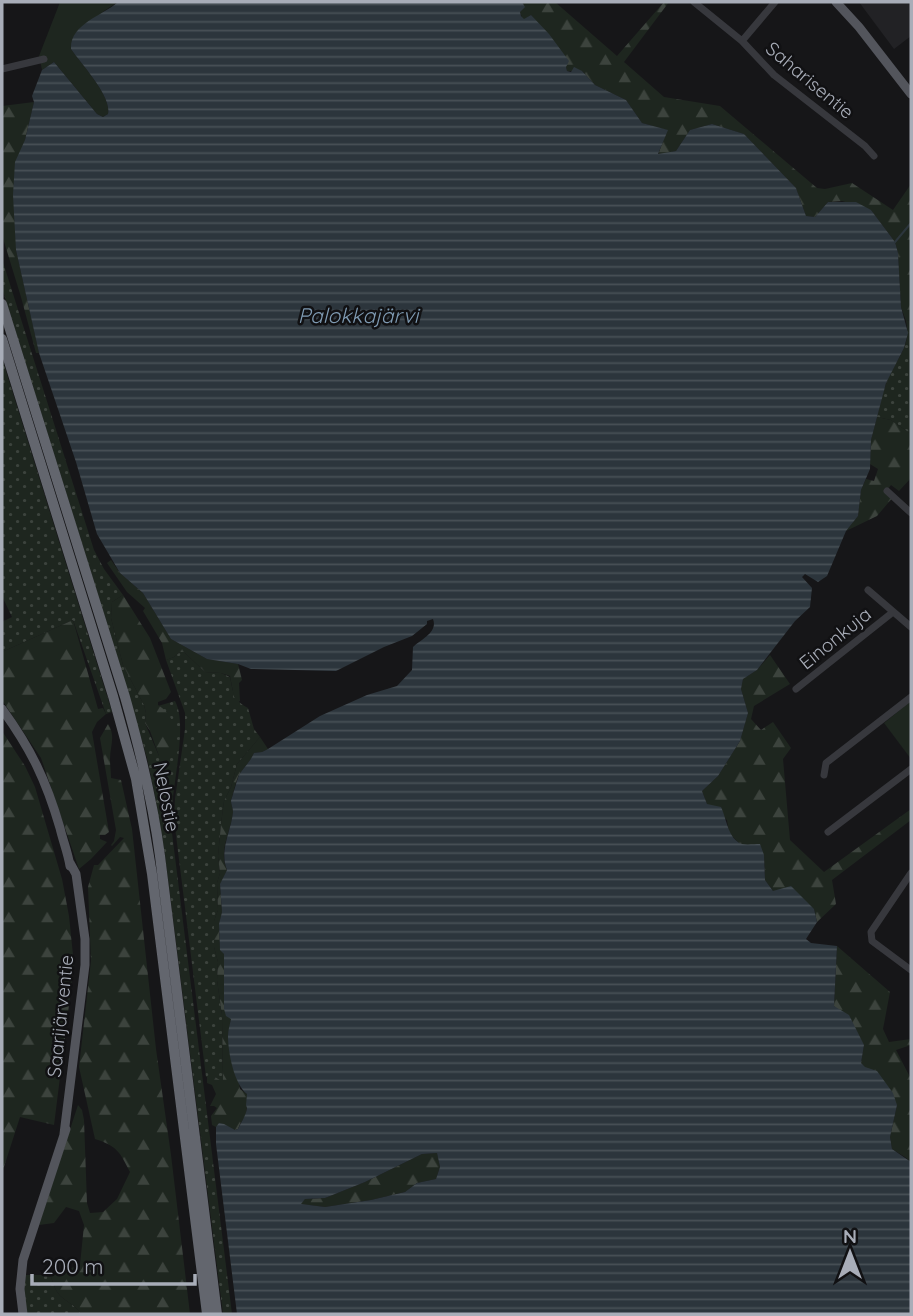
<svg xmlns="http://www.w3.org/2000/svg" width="913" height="1316" font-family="Quicksand,sans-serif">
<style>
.built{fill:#222225}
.grass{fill:url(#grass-dots)}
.forest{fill:url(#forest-firs)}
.park{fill:#1e261f}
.water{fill:url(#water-rules);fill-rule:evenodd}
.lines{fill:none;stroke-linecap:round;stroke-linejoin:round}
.stream{stroke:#2c353c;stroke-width:2}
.minor{stroke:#37383d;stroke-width:7}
.major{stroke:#53555c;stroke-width:9}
.highway{stroke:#63666e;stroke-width:10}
.labels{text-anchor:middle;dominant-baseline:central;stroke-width:5;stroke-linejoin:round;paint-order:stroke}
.street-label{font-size:19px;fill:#a8adb8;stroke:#111113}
.water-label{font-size:21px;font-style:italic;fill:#7f9bb3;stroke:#111113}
</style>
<defs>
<pattern id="grass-dots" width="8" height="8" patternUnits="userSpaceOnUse" patternTransform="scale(1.75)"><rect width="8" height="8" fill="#1e261f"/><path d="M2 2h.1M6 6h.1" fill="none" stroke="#3c433d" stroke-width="1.8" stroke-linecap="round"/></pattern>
<pattern id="forest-firs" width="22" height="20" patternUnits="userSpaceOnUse" patternTransform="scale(1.75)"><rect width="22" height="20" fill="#1e261f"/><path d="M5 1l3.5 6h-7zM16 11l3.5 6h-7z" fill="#3c433d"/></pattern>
<pattern id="water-rules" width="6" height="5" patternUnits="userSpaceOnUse" patternTransform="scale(1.75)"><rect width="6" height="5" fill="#2c353c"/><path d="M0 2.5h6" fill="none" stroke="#485056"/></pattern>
</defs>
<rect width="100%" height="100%" fill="#161618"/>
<path class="built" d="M859,2h52v34l-17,13z"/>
<path class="grass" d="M2,259l92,291 10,19 19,26 -11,7 -1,16 12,47 21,40 2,8 -1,10 14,33 -1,-50 17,-5c14,25 -5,91 -4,124l61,489h-9l-58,-459 -10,-59 -8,-38 -27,-93 -118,-377z
M911,320v114l-20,-14 -14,-3c3,-11 5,-23 9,-33 8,-24 26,-35 20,-63z
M2,358l110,354 -6,2 -33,-94 -71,32v-30l10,-5 -10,-21z
M180,652h4l21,20 16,1 9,4c3,15 3,23 18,31l6,21 6,8 -23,27 -6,23 -7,14 -3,23 -3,32 2,17 -3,10 1,27 -4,11v26l4,15 -1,18 5,35 1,68 -8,-6h-9l-32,-258 1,-20 10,-70v-16l-19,-53 8,-3z
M25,1275h25c3,6 4,13 8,18 4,7 17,11 23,21h-54l-3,-24z"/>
<path class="forest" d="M522,2h33l62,54 47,-54h5l-45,60 40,35 56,9 97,82 8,1 27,-6 41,27 18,-26v136l-5,1 -5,-14 -3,-54 -3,-11 -24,-32 -29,-9 -14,1 -13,15 -9,-1 -10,-28 -52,-54 -32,-10 -22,6 -14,21 -18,4 9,-25 -25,-7 -16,-23 -31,-15 -13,-14h-15l-1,-4 -35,-52 -8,5 -3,-8 4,-5z
M34,102l-9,38 -9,110 23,103h-3l-15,-56 -19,-62v-129z
M877,417l14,3 20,14v44l-12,13 -8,-6 -4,5 7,6 -17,20 -31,15 12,-15 3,-26 5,-11 8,2 4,-12 -8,-5 1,-24z
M111,560l9,13 23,20 28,46 36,20 31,5 4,16 -3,3 1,18 -2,1 -4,-5 -4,-21 -9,-3 -16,-1 -21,-20h-4l-6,5 -8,3 -4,-17 -19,-32 2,-3 -18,-16 -20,-29z
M123,595l27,43 21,54 -5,7 -8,3v3c20,13 18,30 16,51h-15l-9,-25 -5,-8 1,-10 -2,-8 -21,-40 -12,-47 1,-16z
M73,620l25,89 5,-1 3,6 -9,8 -5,10 17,100 -4,3h-5v4l7,3 -16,17 -12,10 -38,-111 -39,-58v-48z
M770,655l20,29 -36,22 -3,13 10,11 12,-8 18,26 -8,11 7,81 34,32 87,-63v11l-79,60 4,24 -19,18 -3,-13 -40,-17 -9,-12 -1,-25 -24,-11 -11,-11 -2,-13 -20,-16 -5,-13 16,-15 22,-35 8,-28 -7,-24 2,-10 14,-9z
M108,724c8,12 2,22 2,35 0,6 1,13 1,19l10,2 11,49 24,220 15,106 19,159h-109c-6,-10 -19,-14 -23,-21 -4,-5 -5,-12 -8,-18l30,-10 4,-40 -5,-14 -13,-4 -12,16 -15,2 39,-120 4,5 2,10 3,83 3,10 13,-1 14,-13 13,-27c-10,-20 -13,-26 -35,-33l-16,-72 12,-106 -3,-74 6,-22h4l26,-27 -4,-1 -8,9 -1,-1 3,-4 2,-11 -16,-92z
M2,731l23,35 10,21 27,92 7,37 5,49 -20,160 -34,-8 -18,56z
M260,737l8,12 -6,3 -8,1c-4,9 -10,14 -15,22 -2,2 -7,23 -8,26 0,4 2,7 2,11 -2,20 -15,38 -6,58l-7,15 2,27 -3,13 1,24 4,5 1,25 6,40 -3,16 12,54 7,5c0,4 0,18 -1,21 -3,5 -6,8 -8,14l-3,1 -16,-6 -3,3 -4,-2 -1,-9 6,-8 -3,-2h-4l6,-12 -4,-9 -5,-2v-6h8l8,5 -1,-67 -5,-35 1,-18 -4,-15v-26l4,-11 -1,-27 3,-10 -2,-17 3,-32 3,-23 7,-14 6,-23z
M837,946l53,46 -7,37 6,13 22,-3v6l-15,5 15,29v83l-6,-5 -13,-8 -2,-12 7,-32 -36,-42 3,-18 -30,-39z
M437,1153l3,14 -4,12 -19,4 -12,9 -34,8 -46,7 -25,-3 5,-5 20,-1 40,-16 57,-28z"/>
<path class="park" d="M60,2h58l-14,9 -33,38c10,15 41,47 37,65l-5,3 -6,-3 -43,-52 -12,8 -3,-14z
M911,701v58l-27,-36z"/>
<path class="water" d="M118,2h404l3,5 -5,5 1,4 3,3 7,-4 18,19 20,27 -3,6 1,4 4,1 3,-5 8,4 13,14 31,15 16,23 26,7 -10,24 18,-3 14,-21 22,-6 32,10 52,54 10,28 9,1 13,-15h28l15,8 24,32 3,11 3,54 7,26 -4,15 -18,35 -15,57 -1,29 -9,21 -3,26 -12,15 -19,45 -9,6 -13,-8 -3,3 10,11 -2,19 -15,14 -38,49 -14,9 -2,10 7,24 -8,28 -22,35 -16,15 5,13 14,3c6,13 7,32 21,37 5,1 13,0 18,0l4,11 1,25 8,11 18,-5 23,23 3,13 -11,17 5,4 26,3 -3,60 15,9 15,30 -3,18 4,4 12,4 16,22 4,12 -7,32 2,12 19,13v152h-674l-21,-170v-17l3,-4 5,1 11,6 3,-1c3,-7 8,-13 9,-21l-1,-3 1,-11c-13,-10 -19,-42 -19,-58 0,-6 2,-12 3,-17l-5,-3 -2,-7v-55l-4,-4 -1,-26 3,-12 -2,-28 7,-14c-8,-20 4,-38 6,-58 0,-4 -2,-8 -2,-11 1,-3 7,-24 8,-26 5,-8 11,-13 15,-22l8,-1 6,-3 52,-33 47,-21 30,-9 15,-16 1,-23c9,-8 25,-15 20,-28l-6,2v3l-15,12 -28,11 -48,24 -85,-2 -13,-5 -31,-5 -36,-20 -28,-46 -23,-20 -23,-39 -21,-72 -37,-109 -23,-103 -3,-55 2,-33 10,-22 9,-38 -2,-6 10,-26 12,-8 43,52 6,3 5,-3c4,-18 -27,-50 -37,-65 -1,-25 31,-33 47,-47zM437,1153l3,14 -4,12 -19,4 -12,9 -34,8 -46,7 -24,-3 4,-5 20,-1 40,-16 57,-28z"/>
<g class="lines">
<path class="stream" d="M895,242l16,-19"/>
<path class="minor" d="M694,2l48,39 32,34 91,71 9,10
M742,41l33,-39
M2,69l42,-10
M887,491l24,22
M868,590l43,37
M796,689l97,-77
M824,775l2,-12 85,-66
M828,832l83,-63
M911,873l-40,59 1,9 39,29"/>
<path class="major" d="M836,2l23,25 52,67
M2,709c29,40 44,71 58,119 3,13 8,25 10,38
M64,1134l21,-169v-26l-9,-65 -6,-11
M23,1314l-3,-25 3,-29 43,-131"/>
<path class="highway" d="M2,304l123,393c15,53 28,105 35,159l57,458
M2,339l111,357 23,83 16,95 55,440"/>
</g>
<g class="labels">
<g class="street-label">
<text transform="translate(810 80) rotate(40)">Saharisentie</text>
<text transform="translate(835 638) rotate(-39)">Einonkuja</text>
<text transform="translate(167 797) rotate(79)">Nelostie</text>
<text transform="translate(60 1016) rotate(-84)">Saarijärventie</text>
</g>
<g class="water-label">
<text x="358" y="315">Palokkajärvi</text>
</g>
</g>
<rect width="913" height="1316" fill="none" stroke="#a8adb8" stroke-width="7"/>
<g transform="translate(850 1253)" stroke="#111113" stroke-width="5" paint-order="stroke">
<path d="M0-5L12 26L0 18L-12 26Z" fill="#a8adb8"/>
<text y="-10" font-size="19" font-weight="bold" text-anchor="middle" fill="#a8adb8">N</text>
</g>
<path d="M32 1274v10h163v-10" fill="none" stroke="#a8adb8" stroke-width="3.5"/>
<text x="42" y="1274" font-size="21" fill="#a8adb8" stroke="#111113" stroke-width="5" paint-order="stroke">200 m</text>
</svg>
